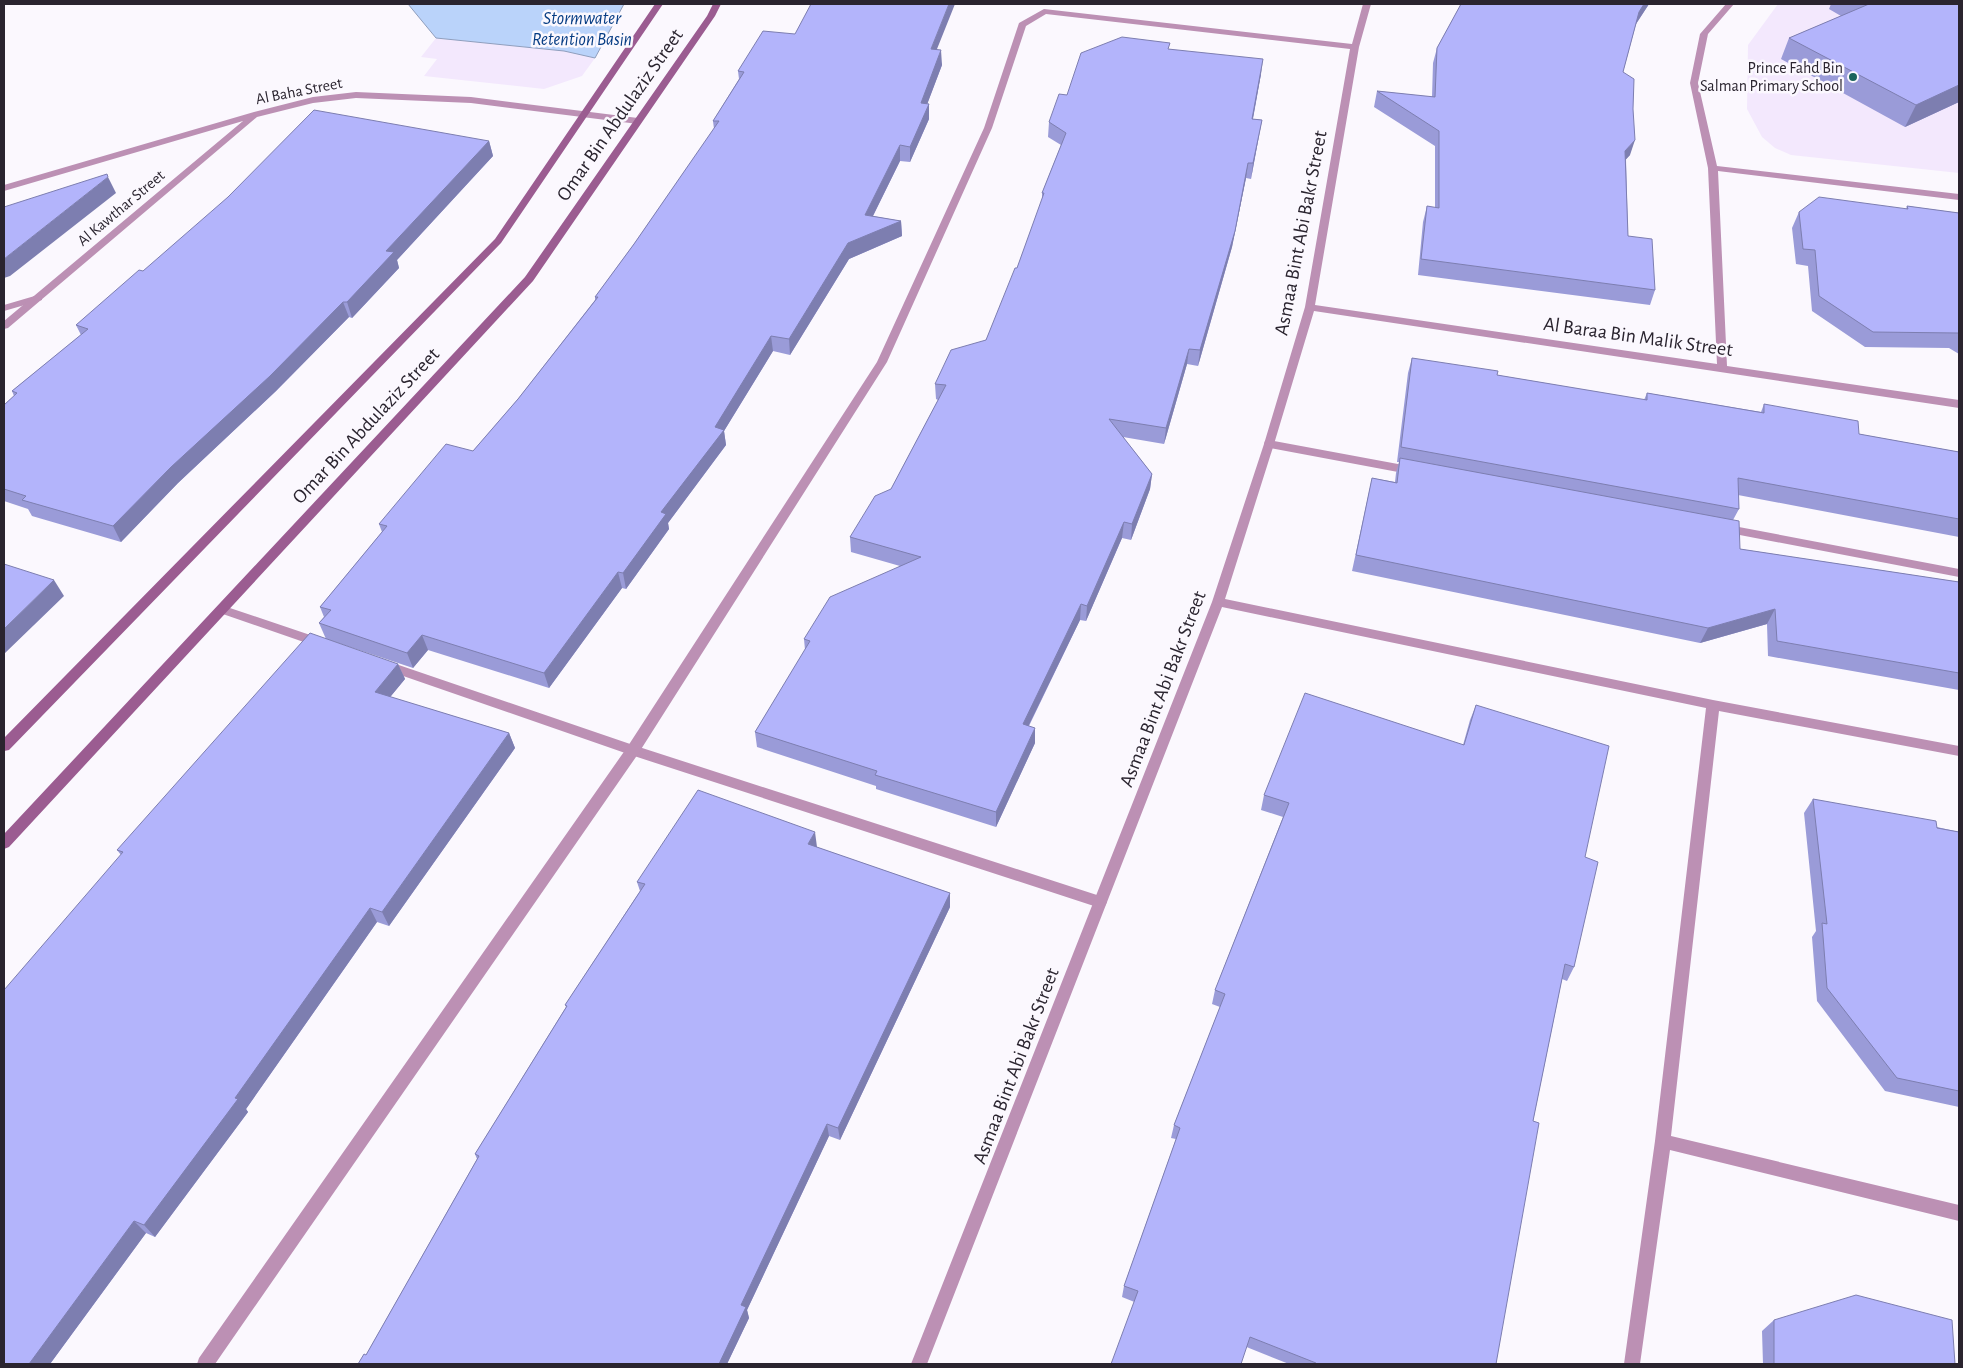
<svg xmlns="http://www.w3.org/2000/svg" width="1963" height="1368" font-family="'Alegreya Sans',sans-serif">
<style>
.built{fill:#f3e8fd}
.water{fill:#bad3fa;stroke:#8f9ebd}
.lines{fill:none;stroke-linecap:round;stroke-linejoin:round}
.lane{fill:#bc90b4;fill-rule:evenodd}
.street{fill:#bc90b4;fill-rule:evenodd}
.secondary{fill:#9b5c91;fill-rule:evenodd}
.wall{fill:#9a9bd8}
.shaded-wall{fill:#7d7eb0}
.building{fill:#b3b4fb;stroke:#7d7eb0}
.poi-dot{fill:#1a645b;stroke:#fbf8fe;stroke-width:2}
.labels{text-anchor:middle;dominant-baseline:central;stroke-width:5;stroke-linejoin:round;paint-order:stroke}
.far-poi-label{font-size:16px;fill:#2a242f;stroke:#fbf8fe;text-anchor:end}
.far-street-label{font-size:16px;fill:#2a242f;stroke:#fbf8fe}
.far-water-label{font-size:18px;font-style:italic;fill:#063c83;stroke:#fbf8fe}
.street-label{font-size:20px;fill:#2a242f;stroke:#fbf8fe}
</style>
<rect width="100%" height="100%" fill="#fbf8fe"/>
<path class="built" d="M1778,4h181v169l-168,-18 -16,-7 -13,-11 -15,-28 1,-64z
M436,38l128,13 31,7 -13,18 -38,13 -120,-13 13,-17 -16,-2z"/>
<path class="water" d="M408,4h216l-29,54 -31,-7 -128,-13z"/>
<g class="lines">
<path class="lane" d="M38,295l4,1v4l-38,11v-6z
M1269,440l145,27 6,4 -6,4 -149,-28 -1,-3 1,-3z
M1723,524l236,45v8l-240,-46 -2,-3 2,-3z
M221,605l104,35 2,3 -2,3 -4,2 -104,-36 -2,-3z
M387,661l249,85 464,150 5,2 2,4 -2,4 -5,2 -472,-154 -245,-85 -2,-3 2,-3z"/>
<path class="street" d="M1363,4h8l-12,43 -44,258 402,59 -9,-196 -18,-85 10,-49 26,-30h8l-26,30 -10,49 19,83 242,28v6l-241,-29 9,195 232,34v8l-645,-97 -40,133 -49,155 488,101 246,46v10l-240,-45 -48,425 288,69v16l-289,-71 -30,214h-16l31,-223 51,-433 -484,-101 -295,757h-16l301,-762 52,-158 41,-137 45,-258 -304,-35 -20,12 -34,102 -105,234 -249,392 -423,610h-18l2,-6 429,-612 249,-384 107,-234 35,-105 25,-14 308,35z
M356,92l115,5 167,21 4,3 -4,3 -167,-21 -115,-5 -43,5 -56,14 -249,211 -4,1v-8l239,-200 -239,70v-6l250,-73 59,-15z"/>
<path class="secondary" d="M655,4h8l-162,239 -492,507 -5,1v-13l491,-499z
M713,4h8l-6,12 -182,265 -524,566 -5,2v-15l521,-557 182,-261z"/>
</g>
<path class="wall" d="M1461,4h188l-13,20 -13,48 7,83 -4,4 2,77 27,54 -5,15 -232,-30 5,-53 4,-16 8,2v-62l-61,-39 3,-16 55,6 1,-34 4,-15z
M1831,4h128v98l-54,25 -124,-68 8,-21 52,-22 -12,-7z
M1169,49l92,25 -8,45 9,1 -11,59 -5,-1 -14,69 -34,119 -11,-2 -23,80 -41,-7 29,37 -2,15 -19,51 -9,-2 -36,83 -6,-1 -51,106 6,17 -39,84 -120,-38v-3l-119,-39 -2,-15 50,-82 -1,-11 96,-73 -49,-14 -1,-15 41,-48 47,-89 -2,-1 -1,-15 51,-44 31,-72 25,-67v-8l19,-48 -13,-8 1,-15 18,-27z
M937,50l5,15 -15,39h2v15l-19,43 -10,-1 -27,55 28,5 1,15 -53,23 -59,96 -17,-4 -49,80 2,14 -58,78 1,6 -43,60 -4,-1 -73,100 -121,-38 -15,18 -87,-29 -7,-16 5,-6 -4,-10 62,-75 -3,-8 94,-73 45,-52 77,-99v-3l39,-53 80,-115 -1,-8 26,-42 -1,-8z
M489,141l4,15 -96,104 2,8 -47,50 -3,-1 -73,74 -98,92 -57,59 -89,-26 -4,-7 -24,-8v-96l10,-9 -2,-5 69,-56 -5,-10 67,-54z
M1907,206l52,7v141l-10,-6 -84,-1 -53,-36 -4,-45 -12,-2 -4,-36 7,-16 107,-3z
M1412,358l85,17 147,25 3,-7 114,19 3,-8 95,30 100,18v85l-221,-42 1,14 -6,11 7,29 219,33v108l-191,-34 -1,-32 -67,19 -348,-72 20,-93 23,4 1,-9 3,-11h-2l11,-89z
M398,664l7,15 -15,18 119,36 6,15 -126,178 -12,-4 -131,187 2,3 -93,125 -9,-4 -96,131h-46l117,-509 -4,-5z
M1476,705l109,152 -11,110 -7,14 -5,-2 -29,142 -37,243h-207l-167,-67 2,-11 52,-147 -5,-1 3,-13 46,-118 -8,-3 3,-14 68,-173 -22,-7 3,-15 199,-50 7,-25z
M1813,799l146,33v275l-74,-16 -68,-90 -5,-64 4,-6 -12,-118z
M816,847l134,46v14l-110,233 -11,-4 -82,174 2,8 -22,46h-369l8,-9 111,-196 -2,-5 91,-147 -1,-2 75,-114 -3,-9z
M1774,1320l181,44h-192l-1,-33z"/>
<path class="shaded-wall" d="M949,4h6l-24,60v-15z
M1644,4h5l-15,23 5,-15z
M941,50l1,15 -20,53 -1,-15z
M1263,59l-2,15 -11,60 2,-15z
M1959,85v17l-54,25 11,-22z
M929,104v15l-19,43v-15z
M1262,120l-3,15 -8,44 2,-16z
M1635,140l-5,15 -10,11 5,-15z
M489,141l4,15 -96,104 2,8 -47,50 -5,-16 39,-51z
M900,145v16l-34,69 -1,-15z
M1248,163l-2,15 -14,69 -34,119 2,-16z
M108,177l8,16 -106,83 -6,2v-19z
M901,221l1,15 -53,23 -59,96 -1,-16 59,-96z
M343,302l6,15 -73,74 -98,92 -57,59 -8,-16 58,-59z
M771,336l2,15 -49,80 2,14 -58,78 1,6 -43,60 -3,-16z
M1189,349l-2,15 -23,80 2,-16z
M1152,474l-2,15 -19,51 1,-16z
M1124,522l-2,16 -36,83 1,-15z
M618,572l4,16 -73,100 -5,-15z
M54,580l10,16 -60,58v-25z
M1081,604l-1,16 -58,119 1,-15z
M1775,609l-8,15 -67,19 8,-15z
M422,635l6,15 -15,18 -6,-15z
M398,664l7,15 -23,28 -7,-15z
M1035,728v15l-39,84v-15z
M509,733l6,15 -126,178 -7,-14z
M815,832l2,15 -7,12 -2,-15z
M950,893v14l-110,233 -2,-12z
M370,908l7,14 -131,187 2,3 -93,125 -11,-12z
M827,1124l2,12 -82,174 2,8 -22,46h-8l22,-59z
M134,1221l12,12 -96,131h-21z"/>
<path class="building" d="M811,4h138l-18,45 10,1 -20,53 8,1 -19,43 -10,-2 -35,70 36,6 -53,22 -59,96 -18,-3 -56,91 9,3 -63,82 5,2 -43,59 -5,-1 -74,101 -122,-38 -15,18 -88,-30 12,-13 -11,-3 67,-81 -8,-2 67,-80 27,7 45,-52 80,-102h-3l39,-53 85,-123h-6l31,-49 -6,-1 25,-40 32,3z
M1461,4h183l-5,8 -16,60 11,7 -1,30 2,31 -10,11 3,85 24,3 3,51 -234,-31 6,-53 12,2v-77l-62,-40 58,6 2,-49z
M1868,4h91v81l-43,20 -127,-67 80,-34z
M1122,37l48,6 -2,6 95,10 -11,60 10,1 -9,43h-5l-13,68 -35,119 -11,-1 -23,79 -57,-9 43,55 -20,50 -8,-2 -37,84 -6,-2 -58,120 12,4 -39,84 -121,-37 2,-4 -122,-39 55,-91 -6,-2 26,-42 91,-40 -71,-20 25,-41 16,-7 55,-104 -11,-1 16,-34 35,-10 29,-72h2l27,-75h-2l24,-60 -17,-11 10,-28 8,1 14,-42z
M314,110l175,31 -103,110 8,1 -47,50h-4l-73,74 -99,91 -58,59 -91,-26 4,-4 -22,-7v-84l13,-12 -5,-2 76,-62 -12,-4 63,-55 4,1 85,-74z
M107,174l1,3 -104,82v-52z
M1819,197l89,12 -1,-3 52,7v120h-1l-85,-1 -54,-36 -4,-46 -12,-1 -4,-37z
M1412,358l86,13 -1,4 150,25v-7l117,20v-9l94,17 1,13 100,18v67l-221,-41 1,31 -338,-62z
M1400,458l339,63 1,28 219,33v91l-182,-32 -2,-32 -67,19 -352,-73 16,-77 25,5z
M4,564l50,16 -50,49z
M310,633l88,31 -23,28 134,41 -127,179 -12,-4 -135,190 3,1 -94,126 -10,-4 -105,143h-25v-374l119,-138 -6,-2z
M1305,693l159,52 12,-40 133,41 -24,111 13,5 -24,105 -9,-3 -32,157 6,2 -43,241h-180v-1l-66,-26 -9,27h-130l27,-73 -14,-5 56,-158 -6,-3 51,-131 -10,-4 74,-187 -25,-8z
M698,790l117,42 -7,12 142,49 -112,235 -11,-4 -86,181 5,2 -27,57h-361l6,-10 2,1 113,-199 -4,-2 92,-148 -2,-1 80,-121 -8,-2z
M1813,799l123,22 1,7 22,4v259l-62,-13 -70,-90 -5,-65 5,1z
M1856,1295l96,25 3,44h-181v-44z"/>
<circle class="poi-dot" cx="1853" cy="77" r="5"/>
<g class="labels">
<g class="far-poi-label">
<text x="1843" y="68">Prince Fahd Bin<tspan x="1843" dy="18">Salman Primary School</tspan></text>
</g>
<g class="far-street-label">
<text transform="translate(299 91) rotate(-11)">Al Baha Street</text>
<text transform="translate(121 208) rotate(-40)">Al Kawthar Street</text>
</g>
<g class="far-water-label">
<text x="582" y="19">Stormwater<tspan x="582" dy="21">Retention Basin</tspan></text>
</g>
<g class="street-label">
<text transform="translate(620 115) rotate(-55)">Omar Bin Abdulaziz Street</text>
<text transform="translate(1301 233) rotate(-79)">Asmaa Bint Abi Bakr Street</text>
<text transform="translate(1638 337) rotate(8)">Al Baraa Bin Malik Street</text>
<text transform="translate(366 426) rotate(-47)">Omar Bin Abdulaziz Street</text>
<text transform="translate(1163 689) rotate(-69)">Asmaa Bint Abi Bakr Street</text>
<text transform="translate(1016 1066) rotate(-69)">Asmaa Bint Abi Bakr Street</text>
</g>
</g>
<rect width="1963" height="1368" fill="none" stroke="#2a242f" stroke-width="10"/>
</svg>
